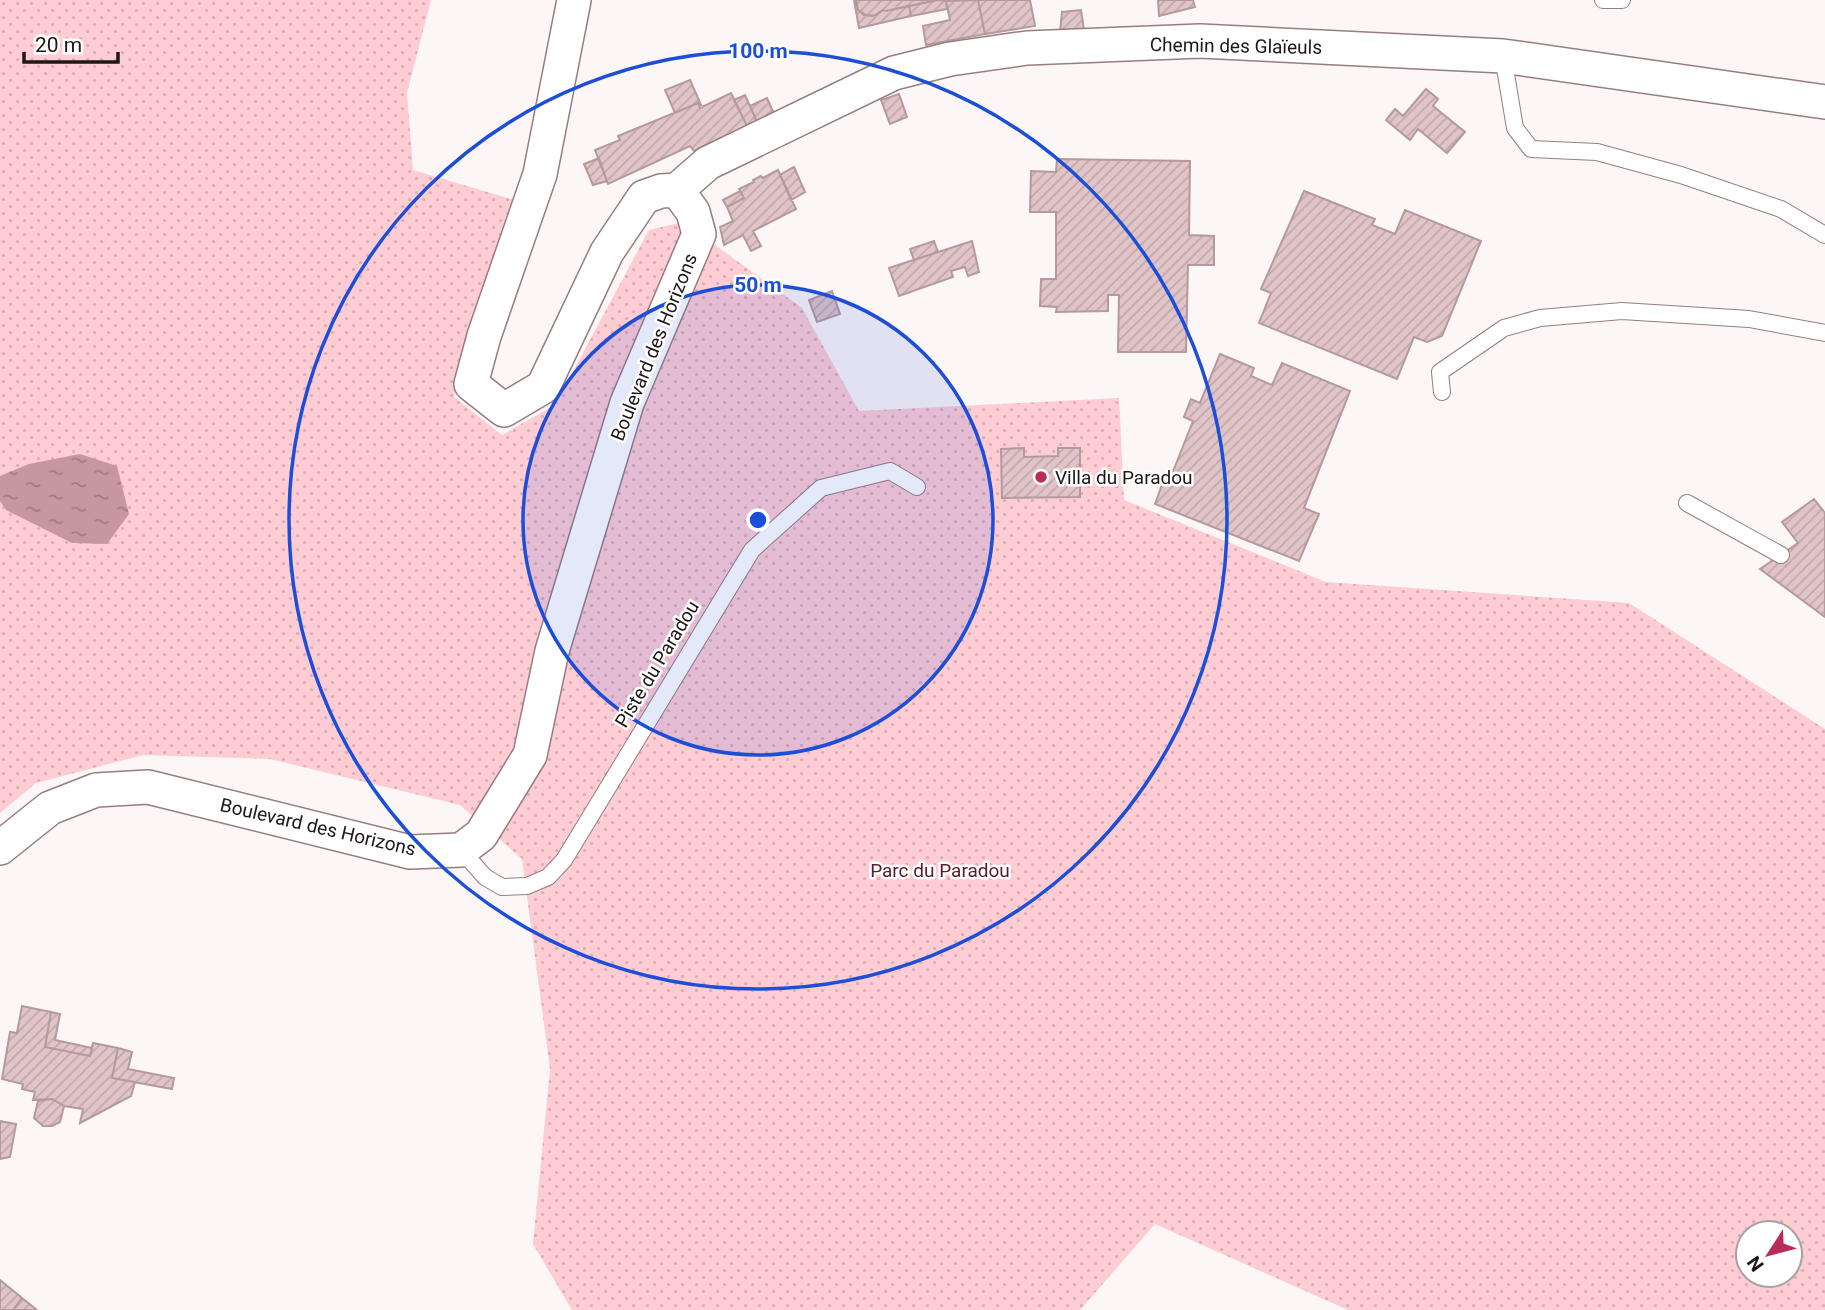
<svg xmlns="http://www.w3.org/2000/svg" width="1825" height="1310" font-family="Roboto,sans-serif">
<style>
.green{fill:url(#green-dots);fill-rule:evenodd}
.water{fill:url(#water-ripples)}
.building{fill:url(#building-hatch);stroke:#b4999d;stroke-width:2}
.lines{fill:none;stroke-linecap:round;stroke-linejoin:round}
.service-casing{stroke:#977d81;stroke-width:18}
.minor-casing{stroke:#977d81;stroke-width:36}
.service{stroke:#fff;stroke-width:16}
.minor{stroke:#fff;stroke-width:33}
.ring{fill:none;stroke:#1d4ed8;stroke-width:3.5}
.poi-dot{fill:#bb2b57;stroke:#fff;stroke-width:2.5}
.labels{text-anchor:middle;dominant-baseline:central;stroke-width:5;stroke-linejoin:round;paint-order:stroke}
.street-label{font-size:19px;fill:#1f1617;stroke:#fff}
.poi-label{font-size:19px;fill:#1f1617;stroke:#fff;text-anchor:start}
.park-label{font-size:19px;fill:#571c2a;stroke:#fff}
.centre{fill:#1d4ed8;stroke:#fff;stroke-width:3.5}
.ring-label{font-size:21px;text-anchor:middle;font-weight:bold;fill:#1d4ed8;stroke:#fff;stroke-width:5;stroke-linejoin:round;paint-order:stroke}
</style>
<defs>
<pattern id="green-dots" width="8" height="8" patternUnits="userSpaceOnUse" patternTransform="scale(1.75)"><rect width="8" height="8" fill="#feccd3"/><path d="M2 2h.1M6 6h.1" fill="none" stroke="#d9aeb4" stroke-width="1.8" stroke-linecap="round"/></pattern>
<pattern id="water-ripples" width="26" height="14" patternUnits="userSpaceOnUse" patternTransform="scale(1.75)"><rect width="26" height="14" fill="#c7979e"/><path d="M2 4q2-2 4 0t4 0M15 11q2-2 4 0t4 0" fill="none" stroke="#a17a80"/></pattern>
<pattern id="building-hatch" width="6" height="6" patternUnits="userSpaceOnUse" patternTransform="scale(1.75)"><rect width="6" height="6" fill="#e0c4c8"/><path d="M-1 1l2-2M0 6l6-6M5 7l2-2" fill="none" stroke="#c0a8ab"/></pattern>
</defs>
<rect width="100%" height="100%" fill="#fcf6f6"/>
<path class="green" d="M0,0h431l-24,93 6,77 105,31 -41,115 -23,81 48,38 53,-30 94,-175 34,-8 119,86 57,103 260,-13 5,102 202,82 303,21 196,126v581h-477l-193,-86 -75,86h-508l-39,-66 17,-175 -28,-210 -62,-54 -190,-46 -127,-4 -107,28 -36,30zM1748,1233h42v42h-42z"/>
<path class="water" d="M80,454l37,12 12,48 -22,30 -35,-1 -66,-33 -6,-9v-25l29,-12z"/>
<path class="building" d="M854,0l4,10 6,5 9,1 10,-6 3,1 23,-5 2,10 -52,12z
M856,0h82l-52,11 -3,-1 -7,5 -8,1 -10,-6z
M938,0l8,1 1,8 -36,7 -2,-10z
M978,0l7,34 -59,11 -3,-19 27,-6 -4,-19z
M978,0h52l5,26 -50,8z
M1158,0h35l2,7 -36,9z
M1081,10l3,20 -24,2 2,-20z
M690,80l11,25 -3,-2 -23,10 -10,-23z
M1426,89l12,10 -5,7 32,26 -18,21 -29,-24 -8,11 -24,-20 9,-11 8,7z
M731,93l16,33 -53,25 -4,-5 -82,38 -13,-34 25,-10 -2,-4 80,-33 2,5z
M899,94l8,23 -17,7 -9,-24z
M745,95l12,27 -10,4 -13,-26z
M767,98l7,16 -17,8 -7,-16z
M599,158l8,23 -14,4 -9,-21z
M1057,159l133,2 -1,74 25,1v29h-26l-2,87h-68l1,-57h-11v16l-52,1 1,-5 -17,-1 1,-27h15v-67h-26l1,-41 25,1z
M794,167l11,25 -14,8 -11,-25z
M778,170l18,39 -43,22 8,15 -10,5 -8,-16 -19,10 -4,-18 13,-6 -6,-14 17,-9 -5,-9 15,-7 -1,-2 8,-4 2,2z
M740,191l4,7 -17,9 -4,-7z
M1304,191l71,28 -3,6 23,9 10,-24 76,31 -39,95 -15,6 -13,-5 -17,42 -138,-56 12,-30 -10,-4z
M934,241l4,11 -24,8 -4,-11z
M972,241l7,31 -11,4 -3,-9 -14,4 2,6 -54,19 -10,-28z
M832,291l8,23 -23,8 -8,-22z
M1220,354l34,14 -3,8 21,9 10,-22 68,28 -46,117 15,6 -20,47 -144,-57 8,-22 5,2 25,-63 -9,-4 7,-18 9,4z
M1024,448v9l34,-1v-8h22v49l-78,1 -1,-49z
M1814,499l11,14v104l-65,-48 38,-26 -16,-21z
M22,1006l29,6 -6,35 45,9 3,-13 25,5 -6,30 23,4 -4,14 -51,27 3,-14 -19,-3 -12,-7 -19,1 2,-8 -13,-3 1,-5 -21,-5 8,-47 7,1z
M51,1012l9,2 -5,26 37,8 -2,8 -45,-9z
M118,1048l14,4 -4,17 46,9 -2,11 -60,-11z
M52,1099l12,7 -4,16 -8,4h-9l-9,-8 4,-17z
M0,1121l16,3 -6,33 -10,2z
M0,1280l22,18 -9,12h-13z
M22,1298l15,12h-24z"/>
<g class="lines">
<defs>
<path id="service" d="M1603,0h19
M1503,56l12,72 16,21 66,3 84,23 100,34 44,26
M1442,392l-2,-20 64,-44 36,-10 82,-7 127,8 76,14
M1687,503l94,52
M461,850l24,27 17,10 25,-1 21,-9 16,-17 188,-310 69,-62 69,-17 27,16"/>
<path id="minor" d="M677,190l31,-27 186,-90 56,-14 77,-11 173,-7 303,15 322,46
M0,848l50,-40 46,-18 52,-3 262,65 51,-2 20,-15 49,-80 22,-104 75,-248 72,-169 -6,-22 -16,-22 -16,1 -17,6 -37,55 -64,135 -39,23 -33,-26 13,-48 56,-162 34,-174"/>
</defs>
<use href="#service" class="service-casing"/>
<use href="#minor" class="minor-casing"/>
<use href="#service" class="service"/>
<use href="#minor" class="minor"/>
</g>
<circle cx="758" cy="520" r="235" fill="#1d4ed8" fill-opacity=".12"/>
<g class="ring">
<circle cx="758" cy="520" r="235"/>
<circle cx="758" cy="520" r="469"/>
</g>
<circle class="poi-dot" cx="1041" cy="477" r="7"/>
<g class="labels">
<g class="street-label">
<text transform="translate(1236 46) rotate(1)">Chemin des Glaïeuls</text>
<text transform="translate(654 347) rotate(-68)">Boulevard des Horizons</text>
<text transform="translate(657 664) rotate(-59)">Piste du Paradou</text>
<text transform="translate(318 827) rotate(13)">Boulevard des Horizons</text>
</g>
<g class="poi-label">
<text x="1055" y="477">Villa du Paradou</text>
</g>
<g class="park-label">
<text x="940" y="870">Parc du Paradou</text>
</g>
</g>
<circle cx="758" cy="520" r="10" class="centre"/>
<g class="ring-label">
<text x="758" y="58">100 m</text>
<text x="758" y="292">50 m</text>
</g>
<g transform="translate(1769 1254) rotate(234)"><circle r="33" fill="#ffffff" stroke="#a5a2a2" stroke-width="2"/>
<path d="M0-5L12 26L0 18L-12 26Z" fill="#bb2b57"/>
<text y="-10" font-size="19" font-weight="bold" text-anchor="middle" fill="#1f1617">N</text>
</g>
<path d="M24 52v10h94v-10" fill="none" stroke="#1f1617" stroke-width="3.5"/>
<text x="35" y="52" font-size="21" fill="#1f1617" stroke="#ffffff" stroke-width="5" paint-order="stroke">20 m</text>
</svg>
